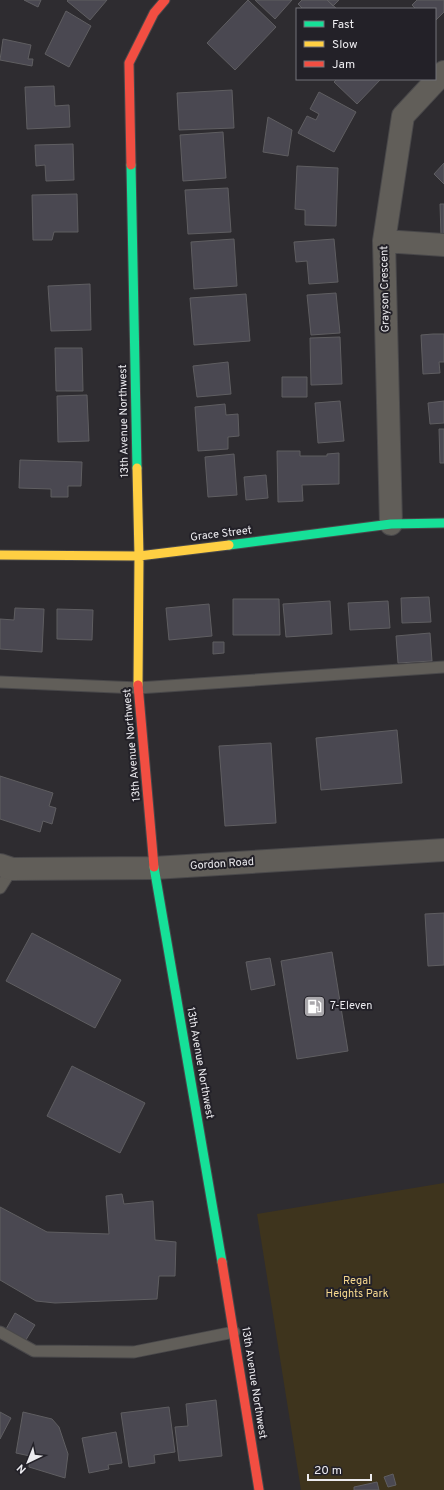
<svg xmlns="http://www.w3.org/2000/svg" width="444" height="1490" font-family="Overpass,sans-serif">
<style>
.green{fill:#3e341d}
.building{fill:#4a4851;stroke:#5f5e61}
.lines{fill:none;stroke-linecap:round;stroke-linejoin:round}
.lane-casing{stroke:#49484a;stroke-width:13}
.street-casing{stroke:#49484a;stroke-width:24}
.fast-casing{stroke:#49484a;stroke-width:11}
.slow-casing{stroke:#49484a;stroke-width:11}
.jam-casing{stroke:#49484a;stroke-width:11}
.lane{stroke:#615e59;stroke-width:11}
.street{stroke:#615e59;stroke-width:22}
.fast{stroke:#16e098;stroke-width:9}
.slow{stroke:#ffcf43;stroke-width:9}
.jam{stroke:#f24e42;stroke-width:9}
.labels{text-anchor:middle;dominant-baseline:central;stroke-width:4;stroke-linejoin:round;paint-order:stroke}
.street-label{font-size:11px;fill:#ecebef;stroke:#232128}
.poi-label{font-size:11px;fill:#ecebef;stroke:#232128;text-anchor:start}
.park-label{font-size:11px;fill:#f7d98f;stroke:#232128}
</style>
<rect width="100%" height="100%" fill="#2e2c30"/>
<path class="green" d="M444,1183v307h-143l-44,-276z"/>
<path class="building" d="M24,0h17l-3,7z
M68,0h39l-17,20 -23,-19z
M248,0l28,27 -41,43 -28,-27z
M255,0h37l-17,19z
M302,0h25l10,9h-34l-5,-5z
M327,0h12l-6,6z
M417,0h27v12l-9,9v-12h-19l-4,-4z
M66,11l25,15 -22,41 -24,-13z
M3,39l28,6 -3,14h5l-1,7 -32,-6z
M337,79h44l-24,25 -23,-22z
M54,86l1,20 14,-1 1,22 -43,2 -2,-42z
M232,90l2,38 -55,2 -2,-37z
M319,92l37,20 -22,40 -36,-19 9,-17 9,4 3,-6 -9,-5z
M268,117l24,13 -4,26 -25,-4z
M223,132l3,46 -43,3 -3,-46z
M73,144l1,36 -28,1 -1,-16 -9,1 -1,-21z
M444,163v21l-10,-10z
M297,166l41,2 -2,58 -31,-1v-15l-10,-1z
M228,188l3,44 -43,2 -3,-44z
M77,194l1,38h-24l-2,8h-19l-1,-45z
M440,204h4v31h-3z
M234,239l3,47 -43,3 -3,-47z
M334,239l4,43 -29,2 -2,-23 -11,1 -2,-20z
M90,284l1,46 -40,1 -3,-45z
M336,293l4,40 -29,2 -4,-40z
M246,294l4,47 -56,4 -4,-47z
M433,334h11v28h-5l1,11 -17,1 -2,-39z
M340,337l2,47 -31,1 -1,-47z
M55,348h27l1,43h-27z
M228,362l3,32 -34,3 -4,-31z
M282,377h25v20h-25z
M87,395l2,46 -31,1 -1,-46z
M340,401l4,40 -26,2 -3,-40z
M444,401v22l-14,1 -2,-21z
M225,404l1,11 12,-1 1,22 -11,1v12l-30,2 -3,-44z
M439,429h5v34h-4z
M277,451h23v5h27v-2l12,-1v31l-37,1 1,16 -25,1z
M234,454l3,41 -29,2 -3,-40z
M20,460l62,2 -1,24h-13v11h-17v-8l-32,-1z
M266,475l2,23 -22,2 -2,-23z
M429,597l2,25 -29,1 -1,-25z
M233,599h46l1,36h-47z
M330,601l2,33 -46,3 -3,-33z
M388,601l2,27 -40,2 -2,-27z
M209,604l3,32 -43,4 -3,-32z
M15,608l29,1 -2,43 -42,-3v-30l14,1z
M57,609l36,1 -1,30 -35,-1z
M430,633l2,28 -34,2 -2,-27z
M213,642h11v11l-11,1z
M397,730l5,53 -81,7 -5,-52z
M271,743l5,80 -51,3 -6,-80z
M0,776l53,17 -4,13 7,2 -4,16 -9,-3 -3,11 -40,-13z
M444,913v52l-16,1 -3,-52z
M32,933l89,47 -26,48 -89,-47z
M332,952l16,99 -51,8 -16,-98z
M270,958l5,27 -24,5 -5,-28z
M72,1066l73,37 -25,50 -73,-37z
M122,1194l2,10 29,-3 2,39 21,2 -1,34h-16l-2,23 -102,4 -19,-2 -36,-21v-73l47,25 62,2 -3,-38z
M15,1313l20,12 -11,18 -19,-12z
M216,1400l6,56 -43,5 -4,-34 13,-1 -2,-22z
M169,1407l6,45 -21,3 1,8 -26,4 -8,-54z
M0,1412l11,6 -11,21z
M23,1412l29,7 7,8 9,27 -3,24 -36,-11 1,-11 -14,-3z
M116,1432l6,31 -14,2 1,4 -20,4 -7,-35z
M393,1474l3,11 -8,2 -4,-10z
M377,1482l2,8h-25v-3z"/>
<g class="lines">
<defs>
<path id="lane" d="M0,682l138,6 306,-21
M0,888l12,-19
M0,1332l34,19 100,1 100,-20"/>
<path id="street" d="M384,241l60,4
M391,524l-7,-283 19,-125 41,-44
M0,865l12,4 142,-1 290,-18"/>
<path id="fast" d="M131,165l6,303
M229,545l162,-21 53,-1
M154,867l68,395"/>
<path id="slow" d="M137,468l2,88 -1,129
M0,555l139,1 90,-11"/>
<path id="jam" d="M131,165l-2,-102 25,-50 11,-13
M138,685l16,182
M222,1262l37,228"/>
</defs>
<use href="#lane" class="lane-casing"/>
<use href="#street" class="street-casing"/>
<use href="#fast" class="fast-casing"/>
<use href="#slow" class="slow-casing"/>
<use href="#jam" class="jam-casing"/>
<use href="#lane" class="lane"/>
<use href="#street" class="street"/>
<use href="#fast" class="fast"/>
<use href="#slow" class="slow"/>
<use href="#jam" class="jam"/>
</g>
<defs>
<symbol id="fuel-square" viewBox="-11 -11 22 22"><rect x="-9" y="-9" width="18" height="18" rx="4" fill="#aaa8ac" stroke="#232128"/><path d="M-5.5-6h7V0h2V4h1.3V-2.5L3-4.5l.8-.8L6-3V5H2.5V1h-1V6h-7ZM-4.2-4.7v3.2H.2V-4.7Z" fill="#fff"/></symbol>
</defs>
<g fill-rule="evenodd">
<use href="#fuel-square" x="302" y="994" width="25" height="25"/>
</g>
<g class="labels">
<g class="street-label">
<text transform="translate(385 289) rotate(-91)">Grayson Crescent</text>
<text transform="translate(124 421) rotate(-91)">13th Avenue Northwest</text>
<text transform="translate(221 534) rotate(-7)">Grace Street</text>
<text transform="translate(132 745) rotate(-95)">13th Avenue Northwest</text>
<text transform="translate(222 864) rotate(-4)">Gordon Road</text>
<text transform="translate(200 1063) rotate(80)">13th Avenue Northwest</text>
<text transform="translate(254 1383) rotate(81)">13th Avenue Northwest</text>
</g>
<g class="poi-label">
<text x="330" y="1006">7-Eleven</text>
</g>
<g class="park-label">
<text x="357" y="1281">Regal<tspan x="357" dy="13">Heights Park</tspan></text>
</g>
</g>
<rect x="296" y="8" width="140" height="72" fill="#232128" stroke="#737278"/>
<rect x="304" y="21" width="20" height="6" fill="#16e098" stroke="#737278"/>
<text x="332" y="28" font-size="12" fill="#ecebef">Fast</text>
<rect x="304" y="41" width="20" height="6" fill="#ffcf43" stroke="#737278"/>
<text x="332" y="48" font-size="12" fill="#ecebef">Slow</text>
<rect x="304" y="61" width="20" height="6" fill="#f24e42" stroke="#737278"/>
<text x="332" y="68" font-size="12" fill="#ecebef">Jam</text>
<g transform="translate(28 1462) rotate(223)" stroke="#232128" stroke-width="3" paint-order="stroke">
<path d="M0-3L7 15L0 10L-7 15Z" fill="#ecebef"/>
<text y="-6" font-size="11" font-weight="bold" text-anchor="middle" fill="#ecebef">N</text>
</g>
<path d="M308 1474v6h63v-6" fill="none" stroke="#ecebef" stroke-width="2"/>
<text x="314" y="1474" font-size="12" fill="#ecebef" stroke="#232128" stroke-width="3" paint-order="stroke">20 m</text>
</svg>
